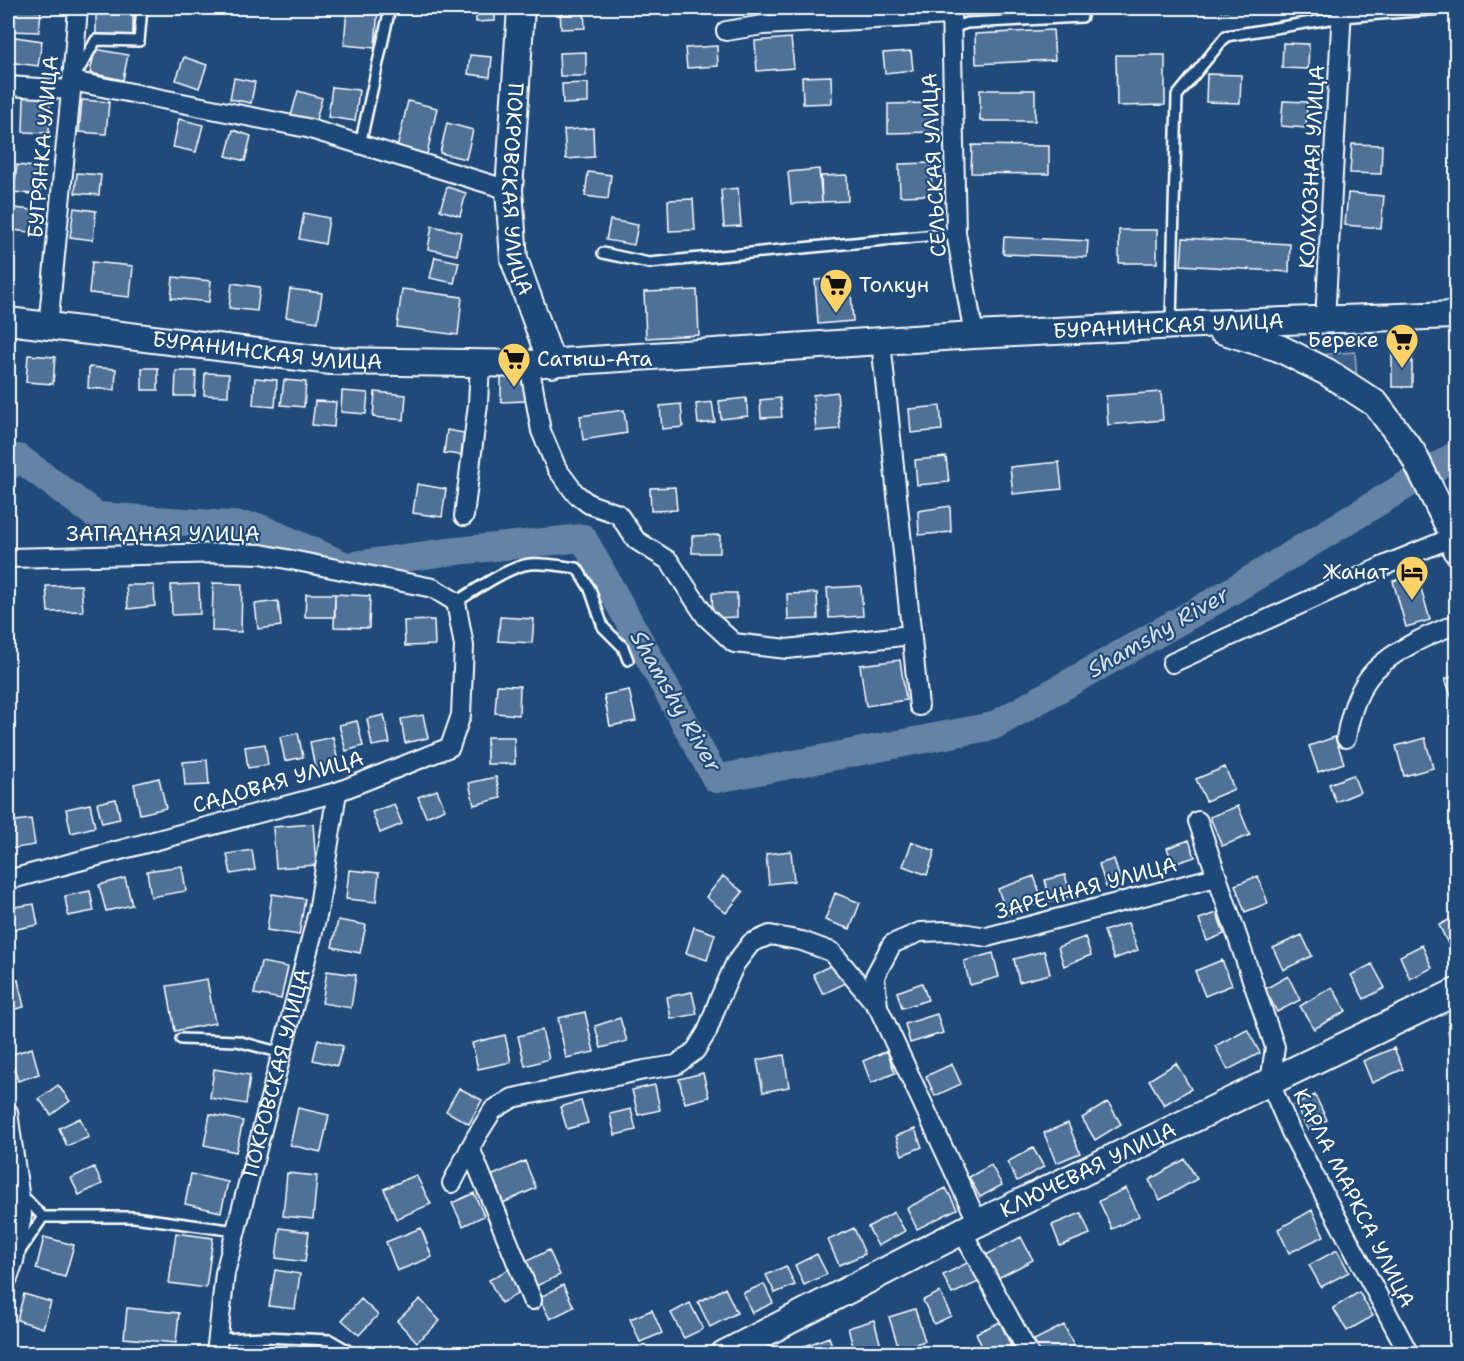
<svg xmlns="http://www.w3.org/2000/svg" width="1464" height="1361" font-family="'Shantell Sans',sans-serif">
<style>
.green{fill:#3c618b;stroke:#9eb0c5;stroke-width:1.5}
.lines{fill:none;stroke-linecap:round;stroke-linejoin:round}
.river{stroke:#6583a4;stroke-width:28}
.building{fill:#507197;stroke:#fff;stroke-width:1.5}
.lane-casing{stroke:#fff;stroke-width:14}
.street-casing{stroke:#fff;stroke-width:22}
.secondary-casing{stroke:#fff;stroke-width:30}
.lane{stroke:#1f4a7a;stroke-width:9}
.street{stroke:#1f4a7a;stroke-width:18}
.secondary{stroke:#1f4a7a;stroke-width:26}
.labels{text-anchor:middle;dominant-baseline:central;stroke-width:4.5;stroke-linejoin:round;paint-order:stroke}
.street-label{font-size:21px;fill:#fff;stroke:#1f4a7a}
.poi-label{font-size:21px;fill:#fff;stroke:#1f4a7a;text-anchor:start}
.water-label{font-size:22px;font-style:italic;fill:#d8e0e8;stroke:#1f4a7a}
</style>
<rect width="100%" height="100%" fill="#1f4a7a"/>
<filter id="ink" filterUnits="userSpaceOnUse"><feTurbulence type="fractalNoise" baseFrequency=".0167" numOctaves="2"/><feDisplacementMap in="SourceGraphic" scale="12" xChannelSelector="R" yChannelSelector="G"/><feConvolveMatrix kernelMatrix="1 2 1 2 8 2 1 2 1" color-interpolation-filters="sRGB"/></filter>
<g filter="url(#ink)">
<path class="green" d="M1355,352l2,30 -42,-27z"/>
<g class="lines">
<path class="river" d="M8,467l11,-9 78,58 161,11 88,39 101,-14 136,-14 133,241 277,-53 227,-128 236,-143"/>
</g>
<path class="building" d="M96,8h37v27l-37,-1z
M347,8h31l-3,40 -31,-3z
M476,8h19v13l-19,1z
M560,8h24l1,20 -24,1z
M1221,8h23v2l-23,1z
M10,9l31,2 -2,21 -30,-1z
M1053,30l2,30 -79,4 -1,-30z
M9,36l33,5 -4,25 -30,-4z
M791,38l3,30 -37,3 -2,-30z
M1283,43l26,1 -1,25 -26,-1z
M717,46l1,20 -31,2 -2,-20z
M95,49l33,6 -5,25 -33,-7z
M911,51l2,19 -28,3 -2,-20z
M586,52v24h-26l-1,-23z
M470,55l22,2 -2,20 -22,-3z
M1116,55h49v50l-48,1z
M184,57l23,8 -8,23 -23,-8z
M1207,74l34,1 -1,28 -34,-1z
M831,76l1,27 -29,1 -1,-27z
M234,78l21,4 -4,21 -21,-4z
M588,83v20l-25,1 -1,-20z
M332,87l27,3 -4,31 -27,-4z
M980,90h55v31h-55z
M298,91l24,7 -7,25 -24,-7z
M24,97h26l-1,36 -26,-1z
M82,100l27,2 -3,32 -27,-2z
M408,101l29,7 -10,46 -30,-6z
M1283,101l24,1 -1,26 -25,-2z
M933,103v29l-45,1v-29z
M179,119l24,6 -7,27 -23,-5z
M447,123l26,7 -7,29 -26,-6z
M593,128l1,29 -28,2 -2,-29z
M233,130l18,6 -6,25 -19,-5z
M1352,144l30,1 -1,29 -31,-1z
M972,145l77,1v28l-78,-1z
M931,163l1,32 -32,1 -1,-32z
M17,165l25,3 -2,27 -26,-3z
M819,169l3,33 -31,2 -3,-32z
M588,172l23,3 -3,24 -23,-3z
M77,173l24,2 -2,20 -24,-2z
M847,175l1,26 -26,1 -1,-26z
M447,187l19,6 -6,23 -20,-6z
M738,188l3,38 -17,1 -3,-37z
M1348,193l36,3 -3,32 -36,-3z
M693,199l2,31 -26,1 -1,-31z
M14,208l27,3 -3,22 -26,-3z
M74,208l22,3 -3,29 -23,-3z
M304,213l25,5 -4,26 -26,-5z
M610,220l28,5 -4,20 -28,-5z
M432,226l29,6 -4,23 -29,-6z
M1119,230h38v33h-38z
M1004,237l84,4 -1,16 -84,-3z
M1183,238l107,6 -1,28 -108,-7z
M435,257l24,5 -5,21 -24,-5z
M92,262l41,4 -3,31 -41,-4z
M173,277l38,4 -2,21 -38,-4z
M850,277l3,44 -35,3 -3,-44z
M232,283l28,4 -3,24 -28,-3z
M290,289l32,4 -4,29 -32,-5z
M402,289l60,8 -4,38 -61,-8z
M697,290l2,45 -53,3 -2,-46z
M1412,351v36h-20v-35z
M8,354h6l-2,27h-4z
M28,355l27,2 -2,27 -27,-2z
M89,367l27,2 -1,21 -27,-2z
M142,368h16v22h-16z
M176,371h20l-1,25h-20z
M205,373l24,1 -1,22 -24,-1z
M501,375h25l1,26 -26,1z
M255,378l22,2 -2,27 -22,-2z
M284,380l22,2 -2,25 -23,-2z
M342,391l26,2 -2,21 -25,-2z
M375,392l31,3 -2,25 -31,-3z
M837,392l3,37 -24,2 -3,-36z
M1161,392l2,28 -55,5 -2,-29z
M746,398l2,18 -27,3 -2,-18z
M780,398l2,19 -21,1 -1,-18z
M315,401l21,1 -2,25 -22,-2z
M712,402l3,20 -17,2 -2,-20z
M681,404l2,23 -21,2 -2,-23z
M940,406l2,24 -31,3 -2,-24z
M624,410l3,23 -44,7 -3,-24z
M447,430l17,3 -3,22 -17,-2z
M946,457l3,25 -32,3 -2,-25z
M1059,462l3,27 -49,5 -3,-27z
M417,484l29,5 -4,28 -29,-4z
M675,487l2,23 -26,1 -1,-23z
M950,506l1,26 -32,3 -1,-24z
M720,535v18h-28v-17z
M1417,574l13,46 -24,7 -13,-46z
M213,583l29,1 -1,48 -29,-1z
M199,584l1,30 -28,1 -1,-30z
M81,585l2,26 -35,1 -2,-26z
M126,585h28l1,21 -27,3z
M861,586l2,30 -34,2 -2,-30z
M712,593h25v24l-24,1z
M817,593l1,26 -30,1 -1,-26z
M306,594h29v23h-30z
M335,594l35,2 -1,32 -35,-1z
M278,601l3,25 -23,3 -3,-25z
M500,617l34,2 -2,24 -34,-2z
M434,620l1,25 -30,1 -1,-25z
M900,660l6,40 -40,6 -6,-41z
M1456,675v25l-3,1 -8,-22z
M497,685l23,1 -1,29 -24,-2z
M629,690l7,31 -26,5 -6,-31z
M384,715l6,28 -18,3 -5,-27z
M423,715l5,23 -23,5 -4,-24z
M357,721l6,25 -17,5 -7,-26z
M298,733l5,24 -18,4 -5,-24z
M333,737l6,31 -23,5 -6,-31z
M487,737h27l1,27h-28z
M1335,737l9,26 -26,9 -9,-26z
M1425,738l8,30 -29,8 -8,-30z
M265,744l3,21 -20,3 -3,-21z
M207,760l2,25 -24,1 -2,-24z
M1225,767l9,22 -28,12 -10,-22z
M1353,775l7,17 -24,10 -7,-18z
M496,777l5,21 -27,7 -5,-22z
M159,778l7,30 -26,6 -6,-30z
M437,790l8,19 -19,8 -8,-20z
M116,799l4,20 -18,4 -5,-20z
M90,804l5,23 -24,6 -5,-24z
M394,804l8,20 -22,9 -8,-21z
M1238,806l12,29 -28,11 -12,-29z
M31,819l4,26 -25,4 -2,-27z
M313,824l3,41 -40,3 -3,-41z
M1189,840l6,17 -22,7 -6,-16z
M912,842l23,9 -8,24 -24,-9z
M252,850l3,20 -24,4 -4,-20z
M791,851l3,30 -25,3 -3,-30z
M1114,859l7,24 -15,4 -7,-23z
M182,866l4,25 -35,6 -4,-26z
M349,870l30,3 -3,29 -30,-3z
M1065,875l6,21 -21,5 -5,-21z
M723,876l20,16 -17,21 -20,-16z
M1034,876l9,26 -36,13 -9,-26z
M1258,876l10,27 -23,9 -10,-27z
M125,878l7,27 -26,6 -7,-26z
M90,891l4,20 -26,5 -3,-20z
M835,893l25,10 -10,26 -25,-9z
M272,894l33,5 -6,36 -32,-5z
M34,904l4,21 -28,5 -2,-22z
M1217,913l7,21 -17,7 -8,-22z
M1456,916v34l-4,2 -13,-27z
M338,920l28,5 -6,28 -28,-6z
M1128,923l10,27 -24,9 -10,-28z
M694,927l21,7 -8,26 -21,-7z
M1302,935l10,21 -29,14 -10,-22z
M1085,937l6,18 -27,11 -6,-19z
M1422,945l10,23 -22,11 -10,-23z
M1044,951l6,23 -31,8 -5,-23z
M993,953l6,24 -29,8 -6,-24z
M1222,960l10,25 -27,11 -10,-25z
M261,962l27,5 -7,32 -27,-5z
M836,963l10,20 -23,11 -10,-20z
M1372,964l13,24 -21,11 -13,-24z
M327,971l29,4 -5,33 -29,-5z
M1288,976l12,24 -23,12 -12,-23z
M207,979l8,44 -40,8 -8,-45z
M18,980l6,27 -16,4v-29z
M922,983l6,17 -26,8 -5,-16z
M1332,987l14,24 -32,18 -14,-23z
M692,992l5,22 -26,5 -4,-22z
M585,1012l9,40 -28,6 -8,-40z
M937,1014l6,19 -33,10 -5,-19z
M620,1018l7,23 -26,7 -6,-22z
M1247,1029l13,24 -32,17 -13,-24z
M1456,1029v29l-8,-27z
M542,1030l7,29 -24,7 -7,-30z
M505,1035l6,27 -33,7 -6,-26z
M318,1039l25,7 -6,20 -24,-6z
M32,1048l7,26 -21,7 -8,-26z
M1394,1048l9,21 -31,14 -9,-22z
M887,1051l8,22 -24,10 -8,-22z
M784,1055l5,32 -26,5 -6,-32z
M1176,1063l15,26 -27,16 -15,-25z
M952,1064l9,20 -26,12 -9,-20z
M214,1069l36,6 -4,29 -36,-6z
M703,1073l6,24 -24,6 -6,-24z
M58,1085l12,16 -19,14 -12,-16z
M655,1085l5,25 -22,5 -6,-25z
M459,1088l23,12 -13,24 -23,-13z
M1315,1095l12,25 -19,10 -13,-25z
M581,1101l7,22 -21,6 -7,-22z
M1108,1102l13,22 -26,16 -13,-22z
M298,1108l31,7 -8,37 -31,-7z
M631,1109l5,21 -21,5 -5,-21z
M210,1114l33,7 -7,31 -32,-7z
M80,1118l9,19 -22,9 -8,-18z
M1068,1123l12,30 -24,10 -12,-30z
M915,1129l7,18 -20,8 -6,-19z
M1033,1148l11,19 -27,14 -10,-19z
M1185,1159l12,20 -37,21 -11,-20z
M525,1161l11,27 -33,15 -12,-27z
M991,1165l11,20 -22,12 -11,-20z
M94,1167l8,17 -23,11 -8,-17z
M287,1173l30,3 -4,43 -30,-3z
M191,1174l37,8 -7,30 -36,-8z
M416,1175l15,29 -35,15 -12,-30z
M946,1188l11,21 -40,20 -10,-21z
M1126,1188l13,28 -27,13 -13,-28z
M474,1193l10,23 -21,10 -11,-23z
M1312,1210l12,26 -35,17 -11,-24z
M894,1212l11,19 -27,15 -10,-19z
M1081,1213l9,21 -30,12 -8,-21z
M280,1228l29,4 -4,30 -29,-4z
M421,1228l11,29 -35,14 -11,-29z
M854,1228l11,26 -26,11 -11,-25z
M176,1233l37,5 -7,50 -37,-5z
M44,1237l30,8 -9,32 -29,-8z
M1021,1237l12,23 -35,18 -12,-23z
M549,1250l11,25 -24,11 -11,-24z
M1337,1250l12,22 -28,15 -12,-22z
M817,1254l10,20 -23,11 -9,-20z
M971,1261l10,20 -29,13 -9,-19z
M786,1266l9,19 -20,8 -9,-18z
M511,1268l12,23 -22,12 -12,-23z
M275,1270l25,4 -5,35 -26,-3z
M764,1284l9,19 -21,10 -9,-20z
M563,1285l11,22 -24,12 -11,-21z
M725,1288l12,25 -27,14 -12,-25z
M940,1292l11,24 -17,8 -11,-24z
M1359,1292l14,24 -26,15 -14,-23z
M24,1294l27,8 -8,26 -26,-8z
M361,1299l17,16 -19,20 -17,-15z
M420,1299l20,22 -23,21 -20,-21z
M690,1303l13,26 -19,9 -13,-25z
M127,1308l52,5 -3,30 -52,-5z
M915,1309l10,32 -26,8 -10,-32z
M652,1310l10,23 -22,9 -10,-23z
M874,1320l9,34h-28l-7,-26z
M1000,1322l11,24 -16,8h-10l-9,-21z
M1064,1325l14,29h-38l-6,-14z
M829,1337l6,17h-37l-1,-5z
M261,1347l33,3v4h-34z"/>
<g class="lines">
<defs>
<path id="lane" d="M951,28l16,-5 115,-6
M77,73l19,-33 43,1 3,-33
M360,145l30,-137
M603,253l46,10 307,-30
M1171,322l6,-226 49,-60 116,-19 113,-9
M456,602c18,-11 53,-36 74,-38 16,-1 32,2 47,4l13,21 13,38 20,20 5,13
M181,1039l56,2 45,12
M22,1195l21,22
M20,1251l23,-34h91l102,14
M218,1339l46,-2 66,3 24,14"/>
<g id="street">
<path d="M951,8l5,225 18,102"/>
<path d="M726,31l37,-6 187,-10"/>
<path d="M72,81l235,47 202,62"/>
<path d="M8,86l63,4"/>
<path d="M1325,321l17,-313"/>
<path d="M48,327l24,-246 6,-73"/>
<path d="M881,342l38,364"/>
<path d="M529,364l12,67 16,38 18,24 14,11 29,10 18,26 33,21 37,56 28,26 53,6 124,-14"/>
<path d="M464,516l14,-112 2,-40"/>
<path d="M8,558l219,-5 34,1 172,34 23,14 8,44 -3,69 -11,32 -113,45 -329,88"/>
<path d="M1172,663l216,-99 68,-28"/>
<path d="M1346,738c4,-24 12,-50 29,-68 22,-22 54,-35 81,-46"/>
<path d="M1198,821l77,226 -5,36 21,49 118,222"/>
<path d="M878,1007l-3,-31 17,-32 28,-12 29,-1 38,6 229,-60"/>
<path d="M8,1112l14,103 -8,46 -6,17"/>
<path d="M470,1148l62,152"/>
<path d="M452,1183l24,-46 17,-27 20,-12 131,-28 32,-5 19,-14 12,-19 11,-30 17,-38 16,-21 19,-8 32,6 30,11 46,55 100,216"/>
<path d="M963,1233l66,121"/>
<path id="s1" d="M216,1354l9,-81 93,-361 19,-120"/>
</g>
<g id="secondary">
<path id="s2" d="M521,8l-12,182 5,69 38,105"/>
<path id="s3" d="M8,321l323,40 198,3 445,-29 226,-11 256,-9"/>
<path d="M1221,330l58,18 48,24 49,32 36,48 42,85 2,13"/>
<path id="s4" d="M724,1354l254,-131 478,-231"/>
</g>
</defs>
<use href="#lane" class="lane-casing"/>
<use href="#street" class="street-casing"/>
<use href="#secondary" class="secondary-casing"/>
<use href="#lane" class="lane"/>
<use href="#street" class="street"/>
<use href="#secondary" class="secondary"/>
</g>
</g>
<defs>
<symbol id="supermarket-pin" viewBox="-11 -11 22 30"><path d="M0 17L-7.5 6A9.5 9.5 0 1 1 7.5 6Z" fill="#ffd166" stroke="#1f4a7a"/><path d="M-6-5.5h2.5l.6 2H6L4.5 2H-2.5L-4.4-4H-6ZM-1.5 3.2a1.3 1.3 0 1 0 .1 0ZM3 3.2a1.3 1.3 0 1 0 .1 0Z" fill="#111"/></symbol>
<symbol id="hotel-pin" viewBox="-11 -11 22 30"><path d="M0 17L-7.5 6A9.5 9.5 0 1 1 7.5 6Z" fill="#ffd166" stroke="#1f4a7a"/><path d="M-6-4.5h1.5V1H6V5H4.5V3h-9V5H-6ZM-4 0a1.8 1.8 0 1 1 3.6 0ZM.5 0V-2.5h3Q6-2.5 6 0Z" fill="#111"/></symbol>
</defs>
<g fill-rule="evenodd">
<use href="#supermarket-pin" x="817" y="266" width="38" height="52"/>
<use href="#supermarket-pin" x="1383" y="321" width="38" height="52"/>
<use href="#supermarket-pin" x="495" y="340" width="38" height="52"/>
<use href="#hotel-pin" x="1393" y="553" width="38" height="52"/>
</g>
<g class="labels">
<g class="street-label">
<text transform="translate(43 147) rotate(-85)">БУГРЯНКА УЛИЦА</text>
<text transform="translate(934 165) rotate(-93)">СЕЛЬСКАЯ УЛИЦА</text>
<text transform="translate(1312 167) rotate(-87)">КОЛХОЗНАЯ УЛИЦА</text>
<text stroke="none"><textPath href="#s2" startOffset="182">ПОКРОВСКАЯ УЛИЦА</textPath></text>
<text stroke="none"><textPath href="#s3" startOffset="1164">БУРАНИНСКАЯ УЛИЦА</textPath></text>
<text stroke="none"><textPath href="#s3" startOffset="261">БУРАНИНСКАЯ УЛИЦА</textPath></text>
<text x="163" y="534">ЗАПАДНАЯ УЛИЦА</text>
<text transform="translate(278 782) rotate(-16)">САДОВАЯ УЛИЦА</text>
<text transform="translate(1086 888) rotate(-15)">ЗАРЕЧНАЯ УЛИЦА</text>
<text stroke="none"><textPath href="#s1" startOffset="288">ПОКРОВСКАЯ УЛИЦА</textPath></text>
<text stroke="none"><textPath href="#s4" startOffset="408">КЛЮЧЕВАЯ УЛИЦА</textPath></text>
<text transform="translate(1354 1198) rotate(63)">КАРЛА МАРКСА УЛИЦА</text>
</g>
<g class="poi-label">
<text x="859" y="285">Толкун</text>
<text x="1379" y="340" text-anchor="end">Береке</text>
<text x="537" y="359">Сатыш-Ата</text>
<text x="1389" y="572" text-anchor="end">Жанат</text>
</g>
<g class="water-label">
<text transform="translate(1158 632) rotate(-30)">Shamshy River</text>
<text transform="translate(676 701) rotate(60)">Shamshy River</text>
</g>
</g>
<rect width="1464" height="1361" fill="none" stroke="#1f4a7a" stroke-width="30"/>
<rect x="15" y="15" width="1434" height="1331" fill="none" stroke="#fff" stroke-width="2" filter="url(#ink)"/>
</svg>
